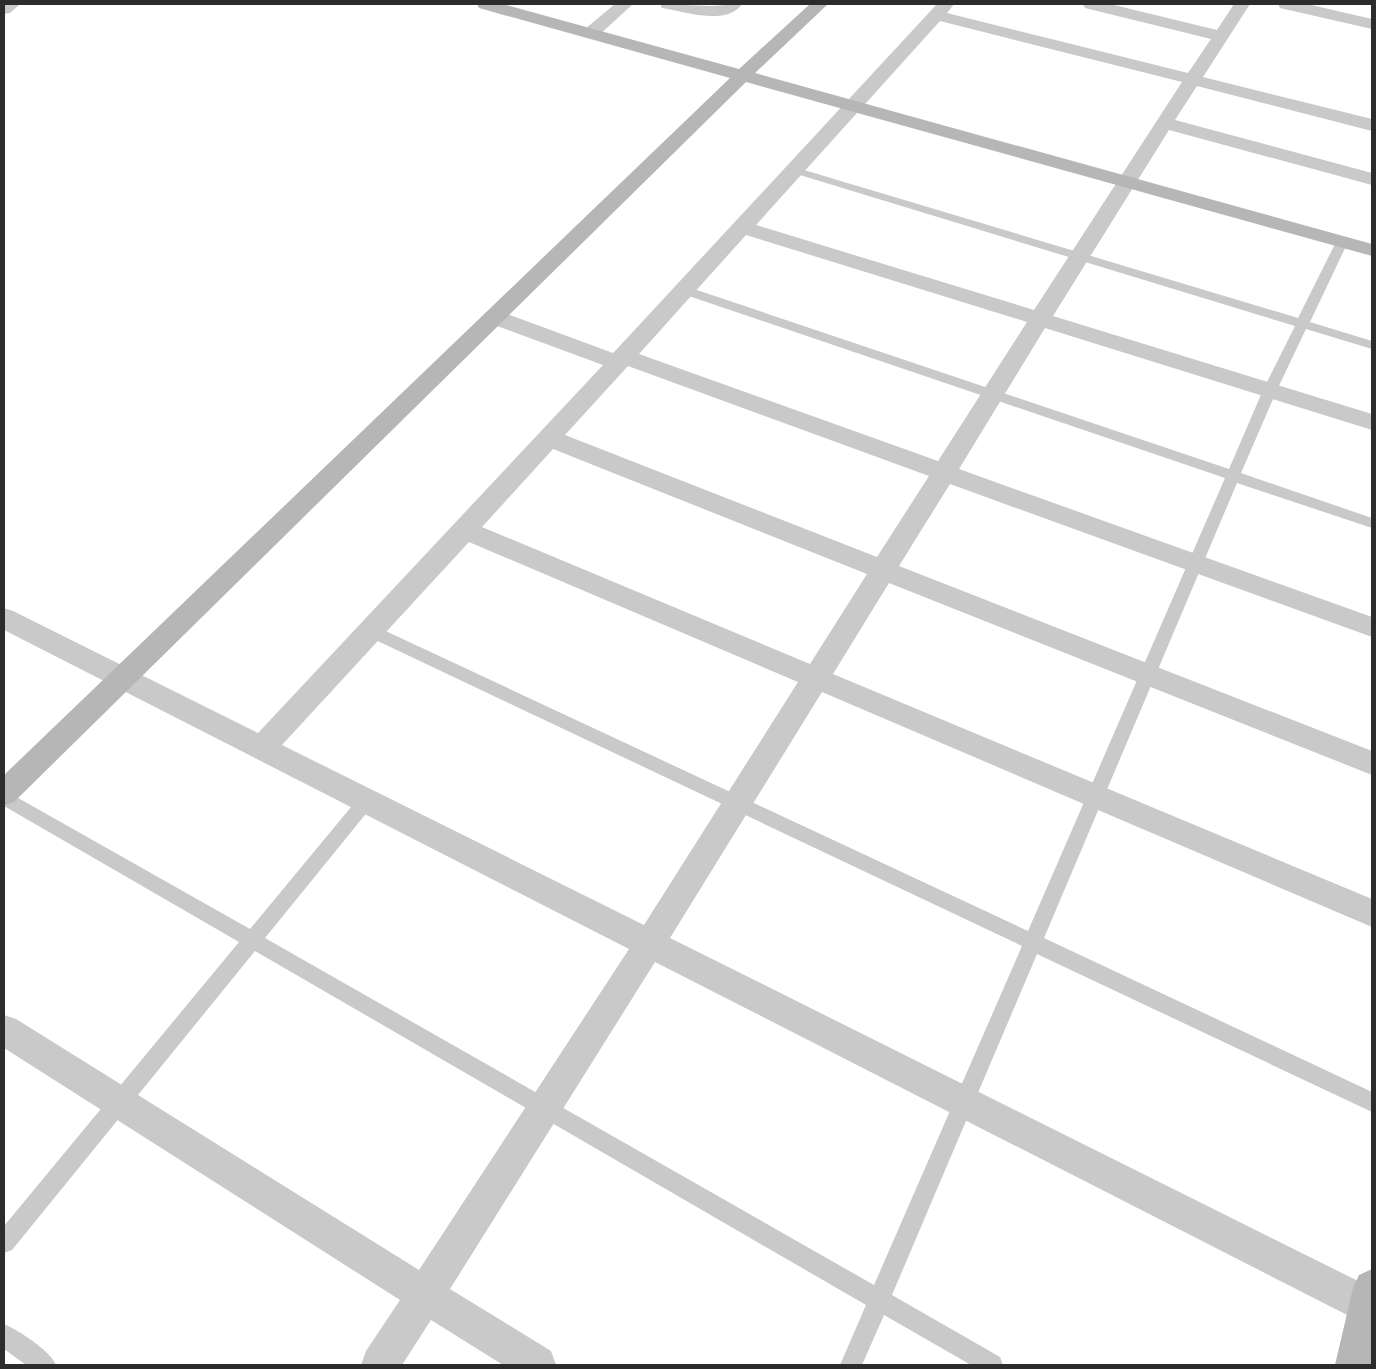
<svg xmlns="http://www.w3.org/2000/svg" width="1376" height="1369" font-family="Figtree,sans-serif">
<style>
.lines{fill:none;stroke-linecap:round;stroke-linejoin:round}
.lane{fill:#c9c9c9;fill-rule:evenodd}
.street{fill:#c9c9c9;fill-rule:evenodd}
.secondary{fill:#b6b6b6;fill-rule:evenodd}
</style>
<rect width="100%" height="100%" fill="#fff"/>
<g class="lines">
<path class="lane" d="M794,167l504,151 38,-76 6,-4 6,4 -38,80 62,19v8l-66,-20 -29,61 -36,83 131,45v10l-135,-45 -193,455 328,154v20l-335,-158 -145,341 108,62 3,8h-32l-87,-50 -22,50h-22l26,-60 -611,-354 -243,299 -8,3v-27l235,-284 -235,-136v-16l246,139 111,-134 6,-2 6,2 3,5 -3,5 -108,133 609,347 148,-339 -657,-311 -2,-4 2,-4 6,-2 6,2 651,304 197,-453 -545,-185 -2,-3 6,-4 4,1 541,182 34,-79 32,-64 -505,-154 -2,-2z
M4,1324c14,6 47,27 52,41h-30l-22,-16z"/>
<path class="street" d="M4,4h16l-10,9 -6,1z
M615,4h18l-36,33 -6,1 -6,-1 -3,-4 3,-4z
M660,4l51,2 31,-2c-14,21 -54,9 -74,5l-6,-1z
M937,4h17l-7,9 241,60 23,-34 -126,-31 -2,-4h27l107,26 17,-26h16l-47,73 169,42v12l-175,-45 -22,34 197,53v12l-203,-55 -116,186 319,98v16l-327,-102 -86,141 413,148v20l-422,-153 -51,82 473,185v24l-483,-192 -56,91 539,225v28l-550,-235 -152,246 702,350v35l-4,2 -13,-6 -700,-357 -205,327 101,62 5,14h-53l-72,-45 -29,45h-41l5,-14 34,-51 -396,-252v-33l12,4 403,251 210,-321 -625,-319v-22l9,3 245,122 345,-368 -117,-43 -3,-5 3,-5 8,-2 8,2 111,41 3,-3zM940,21l242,61 -148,228 -278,-85zM746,235l281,87 -89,139 -299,-107zM628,366l301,110 -52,81 -312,-122zM553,449l314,125 -57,90 -328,-137zM469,542l329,140 -154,243 -362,-180z
M1278,4h29l65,15v10l-92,-21z"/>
<path class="secondary" d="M477,4h26l236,65 71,-65h18l-73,69 617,171v12l-626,-174 -732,720 -10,3v-30l726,-697 -251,-70z
M1372,1269v96h-37l18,-77 6,-13z"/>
</g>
<rect width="1376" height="1369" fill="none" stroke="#2c2c2c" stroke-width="10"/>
</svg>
